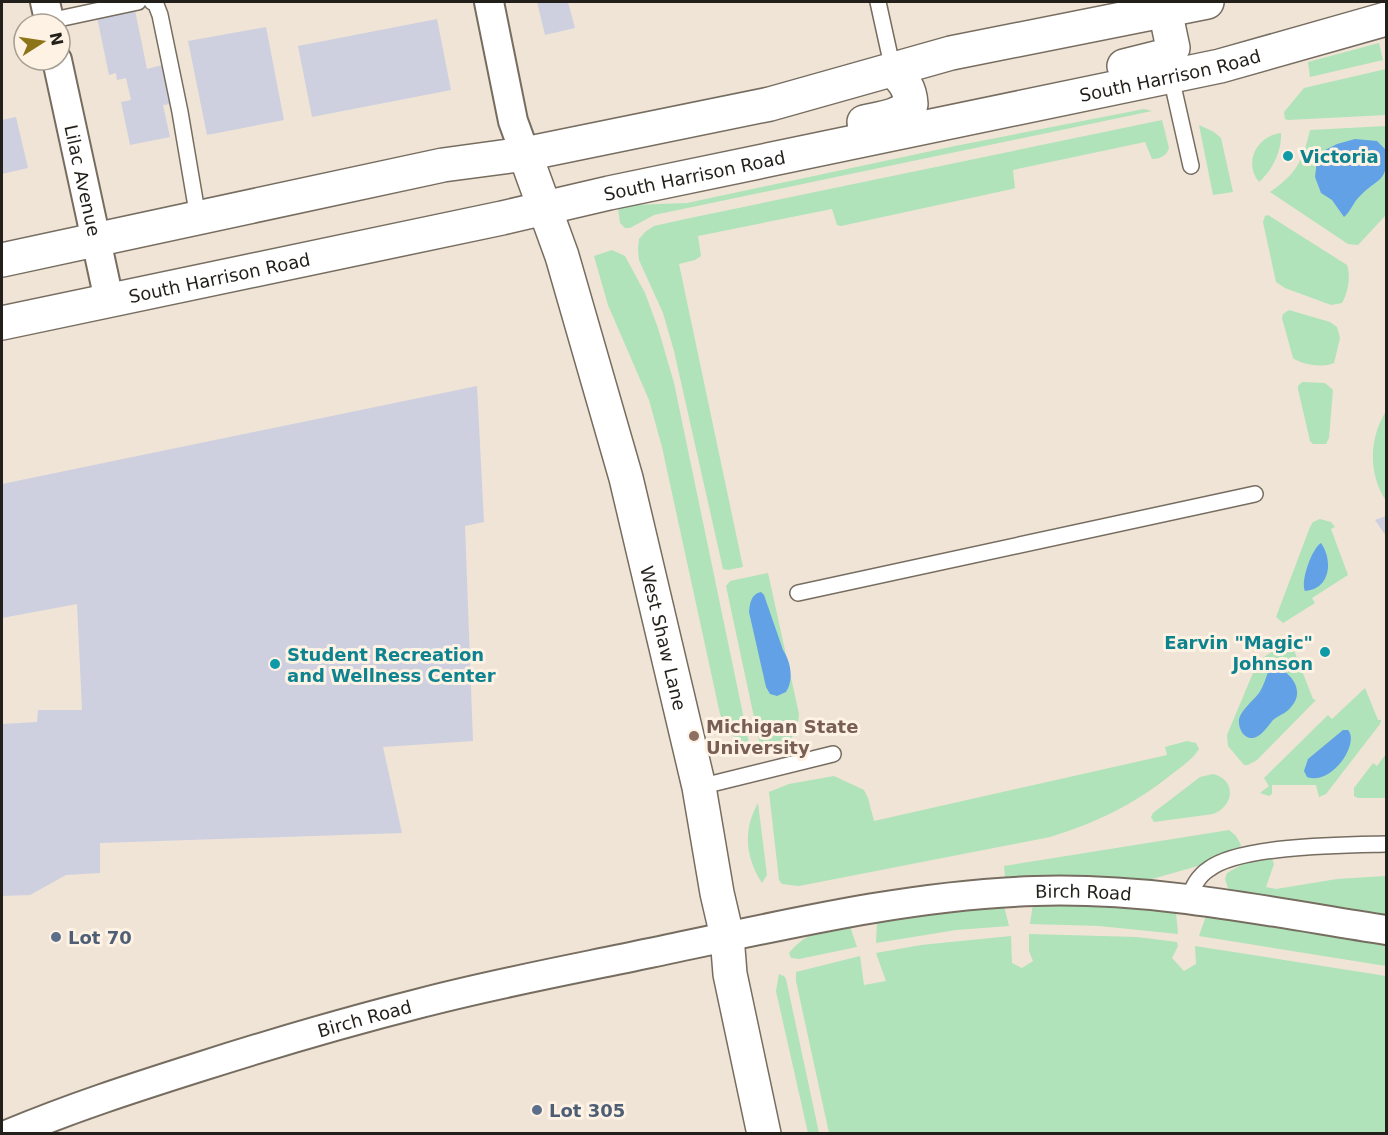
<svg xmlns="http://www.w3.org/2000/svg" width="1388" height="1135" font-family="'DejaVu Sans',sans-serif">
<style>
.green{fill:#b0e3b9}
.water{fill:#63a1e6}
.building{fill:#ced0e0}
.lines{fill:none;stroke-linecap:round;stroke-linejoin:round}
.service-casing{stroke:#766d60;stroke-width:18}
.minor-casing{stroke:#766d60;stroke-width:32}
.tertiary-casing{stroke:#766d60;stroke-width:36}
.service{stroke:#fff;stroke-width:15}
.minor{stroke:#fff;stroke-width:28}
.tertiary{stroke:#fff;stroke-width:33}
.culture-dot{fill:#0f9aa8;stroke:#fdf2e3;stroke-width:2}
.education-dot{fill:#8d6e63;stroke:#fdf2e3;stroke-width:2}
.service-dot{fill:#5c6f8a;stroke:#fdf2e3;stroke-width:2}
.labels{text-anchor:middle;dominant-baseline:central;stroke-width:6;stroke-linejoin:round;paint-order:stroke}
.street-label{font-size:18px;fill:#231f1a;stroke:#fdf2e3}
.culture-label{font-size:18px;font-weight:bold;fill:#0d838f;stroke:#fdf2e3;text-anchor:start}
.education-label{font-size:18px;font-weight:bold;fill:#785e54;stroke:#fdf2e3;text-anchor:start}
.service-label{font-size:18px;font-weight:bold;fill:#4e5e75;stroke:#fdf2e3;text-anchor:start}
</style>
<rect width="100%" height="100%" fill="#efe4d6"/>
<path class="green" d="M1379,43l4,17 -73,17 -2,-15z
M1386,69v46l-98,5 -3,-1 -1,-7 20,-24z
M1144,109l8,2 -498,104 -24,13h-5l-5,-5 -2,-16 12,-2 57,-2 268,-57z
M1162,120l7,28c-2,8 -10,11 -17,11l-7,-17 -132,28 2,18 -3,1 -171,37 -4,-1 -5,-16 -134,27 3,20 -6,4 -16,4 64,303 -15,3 -5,-1 -49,-218 -11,-38 -24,-53 -1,-11 1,-10 6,-7 9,-6 36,-8z
M1199,125l15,7 7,6 12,54 -20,3z
M1386,126v89l-28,30 -10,-1 -78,-52c26,-18 33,-31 40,-62z
M1281,133c1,18 -9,38 -22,49 -16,-20 -2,-46 22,-49z
M1268,215l79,50c4,11 1,28 -5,38l-11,2 -46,-17 -9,-6 -13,-60 2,-6z
M612,250l13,6 20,37 13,35 16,55 76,365c-16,-8 -24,-18 -30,-34l-58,-267 -13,-47 -41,-95 -14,-49z
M1289,310l41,12 7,5 3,11 -6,25c-10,5 -32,2 -41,-5l-11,-40 1,-4z
M1302,382l23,1 8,7 -4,48 -3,6h-13l-3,-3 -12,-52v-3z
M1386,411l-1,40 1,50c-18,-28 -17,-62 0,-90z
M1320,519l11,3 4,5 -4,2 17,46 -36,23 3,5 -32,20 -7,-6 34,-90 3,-5z
M768,573l31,141c-2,26 -13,34 -38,36l-35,-164 4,-5z
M1290,640l23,59 3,1 -59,60 -9,5h-4l-16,-19 -1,-11 31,-74z
M1365,688l13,32h3l-1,4 -54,70 -7,3 -3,-12h-44v9l-3,2 -9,-3 9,-7 -5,-8 64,-63 4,4z
M1187,741l9,2 3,6c-6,10 -18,18 -27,25 -37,30 -76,49 -122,63l-251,49 -17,-2 -3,-4 -10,-88 20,-8 45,-8 30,14 4,8 6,23 293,-66 -2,-8z
M1386,754v44h-28l-4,-2v-8l19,-25 4,3z
M1213,774c24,6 21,32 0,40l-59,8 -3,-5 2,-4 47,-36z
M758,803l9,72 -5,8c-17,-26 -19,-54 -4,-80z
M1229,830l7,6 5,9 -2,5 -38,15 -56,16 -40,-4 -100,1 -1,-12z
M1267,859h5l2,5 -8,23 10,2 61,-10 49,-3v40l-157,-25 -4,-12 2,-6 16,-9z
M1033,903l73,2 70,7 2,22 -79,-8 -69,-2z
M1004,906l5,20 -53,4 -80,13 1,-21 65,-11z
M1206,916l180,27v23l-187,-30z
M850,926l7,21 -58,12 -8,-1 -2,-5c18,-22 35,-22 61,-27z
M1029,934l108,3 40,5 1,4 -6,12 12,13 12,-7 -1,-18 191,30v157h-557l-33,-152v-9l64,-16 4,29 22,-4 -10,-28 45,-8 90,-9 1,27 10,5 11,-7 -4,-10z
M779,974l5,2 2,3 33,154h-11l-32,-142z"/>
<path class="water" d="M1355,139l22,2 9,9c2,34 -7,26 -27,47 -6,6 -8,14 -15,20l-12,-17 -11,-7 -6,-16 2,-18 6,-8 14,-7z
M1321,543c12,17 10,46 -16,48 -5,-9 7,-43 16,-48z
M761,592l3,3 19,55c8,12 11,30 3,42l-9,4 -7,-2 -4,-7 -17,-75c1,-9 2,-18 12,-20z
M1273,666c18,5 33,25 18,41 -4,6 -12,8 -18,13 -5,6 -12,17 -20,18 -10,1 -15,-10 -14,-19 3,-10 14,-18 20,-26 5,-7 7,-17 11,-25z
M1343,730h5c12,13 -16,56 -41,47l-3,-6 4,-12z"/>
<path class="building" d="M537,2h31l7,26 -30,7z
M135,10l12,59 15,-4 8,39 -7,1 7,32 -40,8 -9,-43 10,-2 -5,-22 -9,2 -1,-7 -7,2 -12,-58z
M437,19l14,71 -139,27 -14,-71z
M266,27l18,93 -77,15 -19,-94z
M16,117l12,51 -26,6v-54z
M477,386l7,136 -19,4 8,215 -90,6 19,86 -302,10v30l-34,2 -36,20 -28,1v-172l35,-2 1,-12h44l-5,-106 -75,14v-134z
M1386,516v20l-11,-16z"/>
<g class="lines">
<defs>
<path id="service" d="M152,2h3l5,13 20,97 18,106
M878,2l15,68
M49,21l89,-19
M1171,77l20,89
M798,593l457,-99
M699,787l134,-33
M1188,899c5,-12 10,-23 21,-30 32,-24 136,-24 177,-25"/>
<g id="minor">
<path d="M45,2l5,22"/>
<path d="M489,2l24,119 12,33"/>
<path id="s1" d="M57,60l52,240"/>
<path id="s2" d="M9,1134c62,-26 124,-46 187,-66 75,-24 150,-46 225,-65 76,-20 153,-34 229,-50 126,-26 255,-58 385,-62 118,-4 235,21 351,39"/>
</g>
<g id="tertiary">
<path d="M1124,66l44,-11 5,-7 -8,-38"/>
<path d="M864,122c17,-4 35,-5 47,-18 -1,-16 -7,-23 -18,-34"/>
<path id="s3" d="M525,154l37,102 64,222 73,309 18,106 10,43 3,38 34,160"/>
<path d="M2,260l441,-95 82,-11 245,-50 181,-51 256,-51"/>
<path id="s4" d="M2,323l500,-105 107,-25 611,-127 166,-47"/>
</g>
</defs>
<use href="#service" class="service-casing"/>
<use href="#minor" class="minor-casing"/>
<use href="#tertiary" class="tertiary-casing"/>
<use href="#service" class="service"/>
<use href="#minor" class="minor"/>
<use href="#tertiary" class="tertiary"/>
</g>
<g class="culture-dot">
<circle cx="1288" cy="156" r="6"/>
<circle cx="1325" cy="652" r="6"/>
<circle cx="275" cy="664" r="6"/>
</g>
<circle class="education-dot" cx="694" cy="736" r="6"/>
<g class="service-dot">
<circle cx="56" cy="937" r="6"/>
<circle cx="537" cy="1110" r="6"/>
</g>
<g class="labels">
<g class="street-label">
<text stroke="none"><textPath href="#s4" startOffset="1194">South Harrison Road</textPath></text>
<text stroke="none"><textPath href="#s4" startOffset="708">South Harrison Road</textPath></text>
<text stroke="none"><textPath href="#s1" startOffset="123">Lilac Avenue</textPath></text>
<text stroke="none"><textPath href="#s4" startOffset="222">South Harrison Road</textPath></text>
<text stroke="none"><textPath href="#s3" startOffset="504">West Shaw Lane</textPath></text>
<text stroke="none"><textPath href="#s2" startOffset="1106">Birch Road</textPath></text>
<text stroke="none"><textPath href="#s2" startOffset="374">Birch Road</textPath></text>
</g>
<g class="culture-label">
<text x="1300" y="156">Victoria</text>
<text x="1313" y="642" text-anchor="end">Earvin "Magic"<tspan x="1313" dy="21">Johnson</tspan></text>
<text x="287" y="654">Student Recreation<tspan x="287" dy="21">and Wellness Center</tspan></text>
</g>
<g class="education-label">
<text x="706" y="726">Michigan State<tspan x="706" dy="21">University</tspan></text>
</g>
<g class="service-label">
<text x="68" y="937">Lot 70</text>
<text x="549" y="1110">Lot 305</text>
</g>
</g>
<rect width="1388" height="1135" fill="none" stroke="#231f1a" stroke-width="6"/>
<g transform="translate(42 42) rotate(78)"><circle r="28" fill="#fdf2e3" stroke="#a69e93" stroke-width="1.5"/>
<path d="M0-4.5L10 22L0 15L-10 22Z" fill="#8d7418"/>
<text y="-9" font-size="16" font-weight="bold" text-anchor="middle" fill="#231f1a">N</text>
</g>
</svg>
